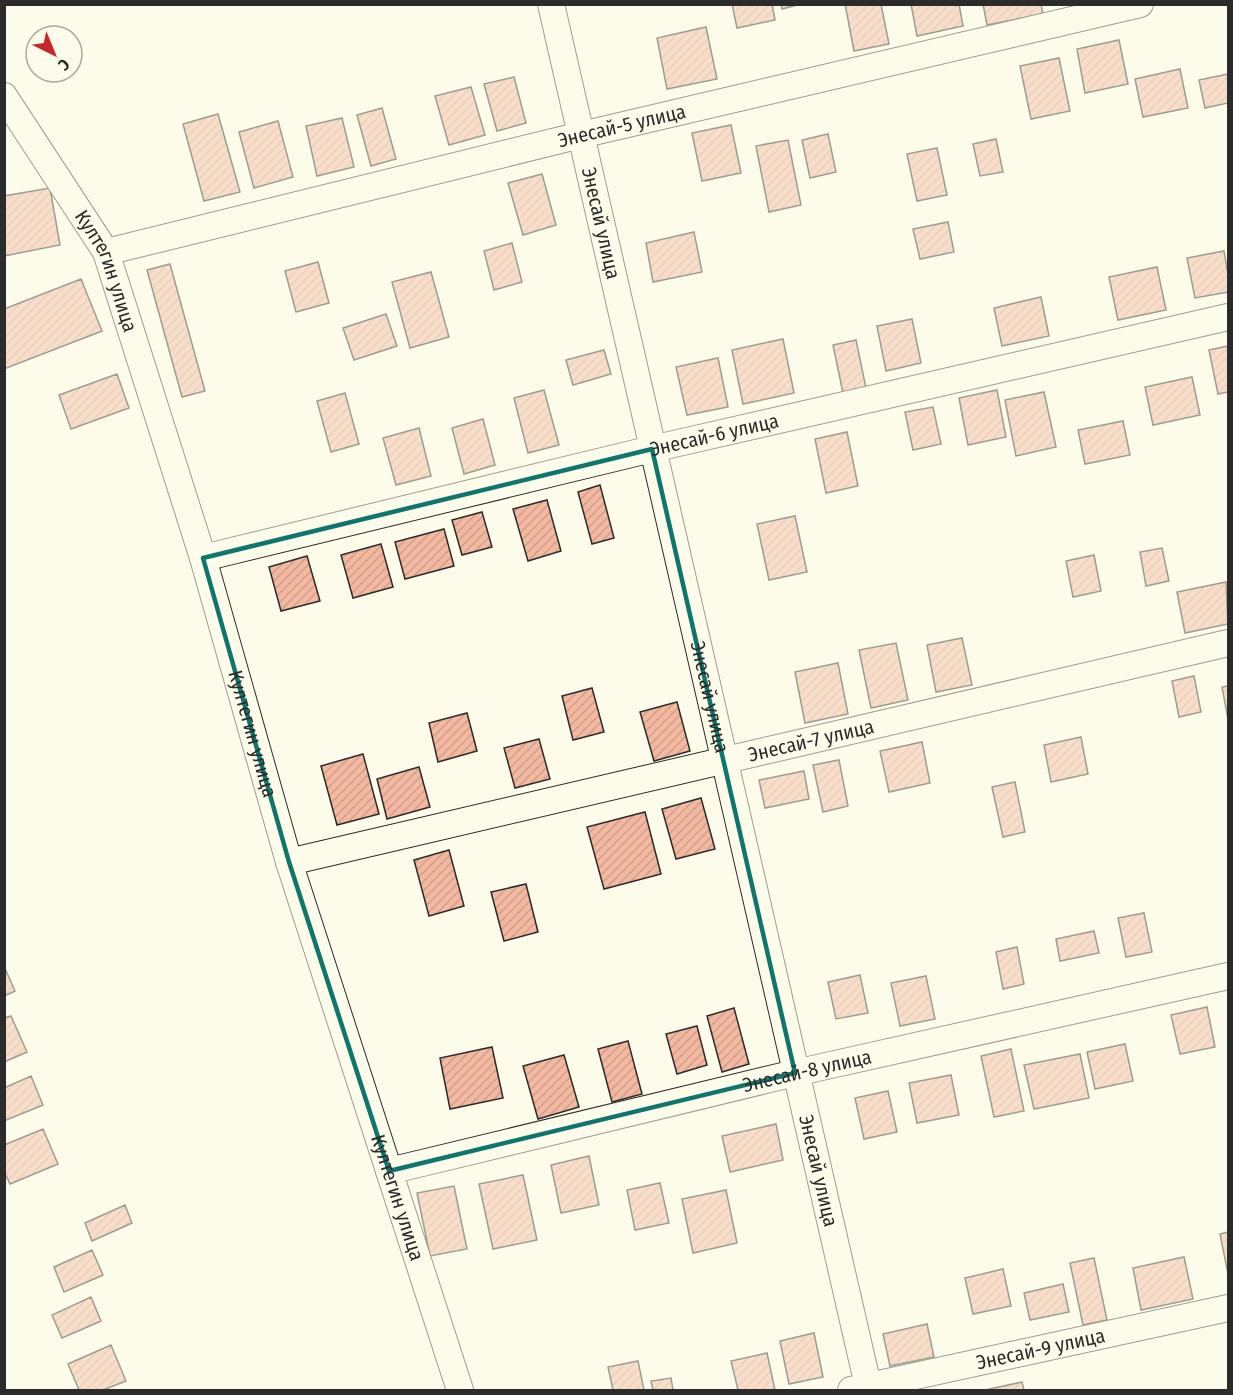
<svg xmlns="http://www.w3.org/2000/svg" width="1233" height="1395" font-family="'Fira Sans Condensed',sans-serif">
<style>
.building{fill:url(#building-hatch);stroke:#2b2b2b;stroke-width:1.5}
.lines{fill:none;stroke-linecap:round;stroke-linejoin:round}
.minor-casing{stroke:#2b2b2b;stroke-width:28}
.minor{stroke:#fdfbea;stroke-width:26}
.marked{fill:none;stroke:#0f766e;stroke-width:4.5;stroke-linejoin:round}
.labels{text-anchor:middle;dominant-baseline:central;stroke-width:4.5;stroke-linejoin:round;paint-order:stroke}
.street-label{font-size:20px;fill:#2b2b2b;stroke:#fdfbea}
</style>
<defs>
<pattern id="building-hatch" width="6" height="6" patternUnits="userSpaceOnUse" patternTransform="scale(1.5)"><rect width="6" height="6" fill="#f2b8a0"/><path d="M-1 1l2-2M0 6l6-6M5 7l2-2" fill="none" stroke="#d09e8a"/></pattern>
</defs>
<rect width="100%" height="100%" fill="#fdfbea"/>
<path class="building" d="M732,4h40l3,16 -38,8z
M781,4h20l-19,5z
M845,4h36l8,40 -35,7z
M911,4h48l4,22 -46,10z
M983,4h58l2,10 -56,11z
M706,27l11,52 -50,10 -10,-51z
M1119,40l9,44 -43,9 -8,-44z
M1059,58l11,53 -39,8 -11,-53z
M1180,69l8,39 -45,9 -8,-38z
M1228,74v29l-23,5 -6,-28z
M514,77l12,46 -29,8 -13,-47z
M471,87l14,48 -36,10 -14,-49z
M382,108l14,51 -25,7 -14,-51z
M218,114l22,78 -36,9 -21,-77z
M342,118l12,49 -37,9 -11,-50z
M278,121l15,56 -39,11 -15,-56z
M731,125l10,48 -39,8 -10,-48z
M828,134l8,38 -26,6 -8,-38z
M996,139l7,33 -23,4 -7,-32z
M788,140l13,65 -32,7 -13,-66z
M937,148l10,47 -30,6 -10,-47z
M542,174l14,51 -33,10 -15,-52z
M50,188l10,57 -56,11v-60z
M948,222l6,30 -34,7 -7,-30z
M694,232l8,40 -49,10 -7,-39z
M512,243l10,39 -28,8 -10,-39z
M1224,251l4,23v18l-33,6 -8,-40z
M318,262l11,41 -33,9 -11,-41z
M170,264l35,127 -23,6 -35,-127z
M1157,267l9,43 -48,10 -9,-43z
M431,272l18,65 -39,11 -18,-66z
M81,279l21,52 -98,38v-60z
M1041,297l8,39 -47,10 -8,-38z
M386,314l11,32 -43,14 -11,-32z
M912,319l9,44 -35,8 -9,-45z
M783,339l11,54 -51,11 -11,-54z
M856,340l10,48 -23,5 -10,-48z
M1228,346v46l-10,2 -9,-44z
M604,350l7,24 -38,11 -7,-25z
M718,358l10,49 -41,8 -11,-48z
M117,374l12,34 -58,21 -12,-34z
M1192,377l8,38 -47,10 -8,-38z
M544,390l15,55 -31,8 -14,-55z
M997,390l9,47 -38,8 -9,-47z
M1044,392l12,55 -40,9 -11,-56z
M345,393l14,51 -28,8 -14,-51z
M933,407l8,37 -28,6 -8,-38z
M483,419l12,46 -31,9 -12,-46z
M1123,421l7,34 -45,9 -7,-34z
M419,428l12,48 -35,9 -13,-47z
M847,432l11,54 -32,7 -11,-54z
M600,485l14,53 -22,6 -14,-52z
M547,500l14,51 -33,10 -15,-52z
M482,512l10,35 -30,8 -10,-35z
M795,516l12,56 -38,8 -12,-56z
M444,529l10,37 -49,13 -10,-37z
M381,544l12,43 -40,11 -12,-43z
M1162,548l7,33 -23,5 -6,-34z
M1094,555l7,36 -28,6 -7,-36z
M307,556l13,45 -39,10 -12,-44z
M1226,582l2,42 -43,9 -8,-41z
M962,638l10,47 -36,7 -9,-47z
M896,643l12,57 -37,8 -12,-58z
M838,663l10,51 -43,9 -10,-51z
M1194,676l7,36 -22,5 -7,-36z
M1228,686v33l-6,-32z
M592,688l12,44 -31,8 -11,-44z
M677,702l13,49 -36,10 -14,-49z
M467,713l10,38 -39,11 -9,-39z
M1081,737l7,37 -37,8 -7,-37z
M539,739l11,40 -35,9 -11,-40z
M922,742l8,41 -41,9 -9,-41z
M363,754l16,60 -42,11 -16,-59z
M839,760l9,46 -25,6 -10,-47z
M419,767l11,40 -43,12 -10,-40z
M804,771l5,28 -44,9 -6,-28z
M1015,782l10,50 -22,5 -11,-50z
M701,798l14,51 -39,10 -14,-50z
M645,812l16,62 -57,15 -17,-62z
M449,850l15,56 -35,10 -15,-56z
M526,884l12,48 -34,9 -13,-49z
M1144,913l8,39 -26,5 -8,-39z
M1094,931l5,22 -39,8 -4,-22z
M1017,947l7,37 -21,5 -7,-37z
M4,966l11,25 -11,5z
M860,975l8,38 -32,6 -8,-37z
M926,976l9,43 -35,7 -9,-43z
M1207,1007l8,40 -35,7 -9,-39z
M734,1008l15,56 -27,8 -15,-56z
M11,1016l16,36 -23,10v-44z
M697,1026l10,39 -30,9 -11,-40z
M628,1041l14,53 -30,8 -14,-53z
M1125,1044l8,37 -38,8 -8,-37z
M492,1047l11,51 -53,11 -10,-51z
M1011,1049l13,62 -30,6 -13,-61z
M1080,1054l9,44 -55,11 -10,-44z
M564,1055l15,52 -41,12 -15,-53z
M951,1075l8,40 -42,8 -8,-40z
M31,1076l12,29 -39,16v-33z
M888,1091l9,41 -33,7 -9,-41z
M776,1124l7,36 -53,12 -8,-36z
M43,1129l15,35 -48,20 -6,-13v-26z
M589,1156l10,49 -38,8 -10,-48z
M523,1175l14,65 -44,9 -14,-65z
M660,1183l9,40 -34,7 -8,-40z
M454,1186l13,63 -37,7 -13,-63z
M726,1190l11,53 -44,10 -11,-54z
M125,1205l7,18 -40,18 -7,-18z
M1228,1232v42l-8,-40z
M92,1250l11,25 -39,17 -10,-25z
M1184,1257l9,42 -52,11 -8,-42z
M1094,1258l13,62 -24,5 -13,-62z
M1003,1269l8,37 -38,8 -8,-36z
M1063,1284l6,28 -39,8 -6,-27z
M91,1297l10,24 -39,17 -10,-23z
M927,1324l7,33 -44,9 -7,-32z
M814,1333l9,44 -34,7 -9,-43z
M111,1345l15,36 -23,9h-24l-11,-26z
M767,1353l8,37h-37l-7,-29z
M638,1361l6,29h-31l-5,-23z
M671,1378l2,12h-20l-2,-9z
M1022,1382l2,8h-39z"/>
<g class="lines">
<defs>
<g id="minor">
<path id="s1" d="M551,4l318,1386"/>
<path id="s2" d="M4,96l102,156 97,306 86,304 171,528"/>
<path id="s3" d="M106,252l475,-117 559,-131"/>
<path id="s4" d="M203,558l449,-109 576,-132"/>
<path id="s5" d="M289,862l939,-219"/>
<path id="s6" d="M389,1171l406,-98 433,-97"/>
<path id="s7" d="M851,1390l377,-82"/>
</g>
</defs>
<use href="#minor" class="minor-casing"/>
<use href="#minor" class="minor"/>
</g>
<path d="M0 0H1233V1395H0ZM652,449l143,624 -406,98 -100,-309 -86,-304z" fill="#fdfbea" fill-opacity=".55" fill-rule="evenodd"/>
<path class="marked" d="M652,449l143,624 -406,98 -100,-309 -86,-304z"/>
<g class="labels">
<g class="street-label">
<text stroke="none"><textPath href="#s3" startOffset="531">Энесай-5 улица</textPath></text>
<text stroke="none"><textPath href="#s1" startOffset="225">Энесай улица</textPath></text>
<text stroke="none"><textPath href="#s2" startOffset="204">Култегин улица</textPath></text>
<text stroke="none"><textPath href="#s4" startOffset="526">Энесай-6 улица</textPath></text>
<text stroke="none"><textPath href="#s1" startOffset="711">Энесай улица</textPath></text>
<text stroke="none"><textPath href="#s2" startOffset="690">Култегин улица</textPath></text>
<text stroke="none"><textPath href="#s5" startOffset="536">Энесай-7 улица</textPath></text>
<text stroke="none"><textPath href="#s6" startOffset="430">Энесай-8 улица</textPath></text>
<text stroke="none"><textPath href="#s1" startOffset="1197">Энесай улица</textPath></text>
<text stroke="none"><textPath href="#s2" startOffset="1176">Култегин улица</textPath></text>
<text stroke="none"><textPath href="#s7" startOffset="194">Энесай-9 улица</textPath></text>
</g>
</g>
<rect width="1233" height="1395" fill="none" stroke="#2b2b2b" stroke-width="12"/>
<g transform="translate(54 54) rotate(137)"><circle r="28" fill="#fdfbea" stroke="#a9a89e" stroke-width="1.5"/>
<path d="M0-4.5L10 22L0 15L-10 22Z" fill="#c62828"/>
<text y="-9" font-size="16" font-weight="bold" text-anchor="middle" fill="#2b2b2b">С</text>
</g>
</svg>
